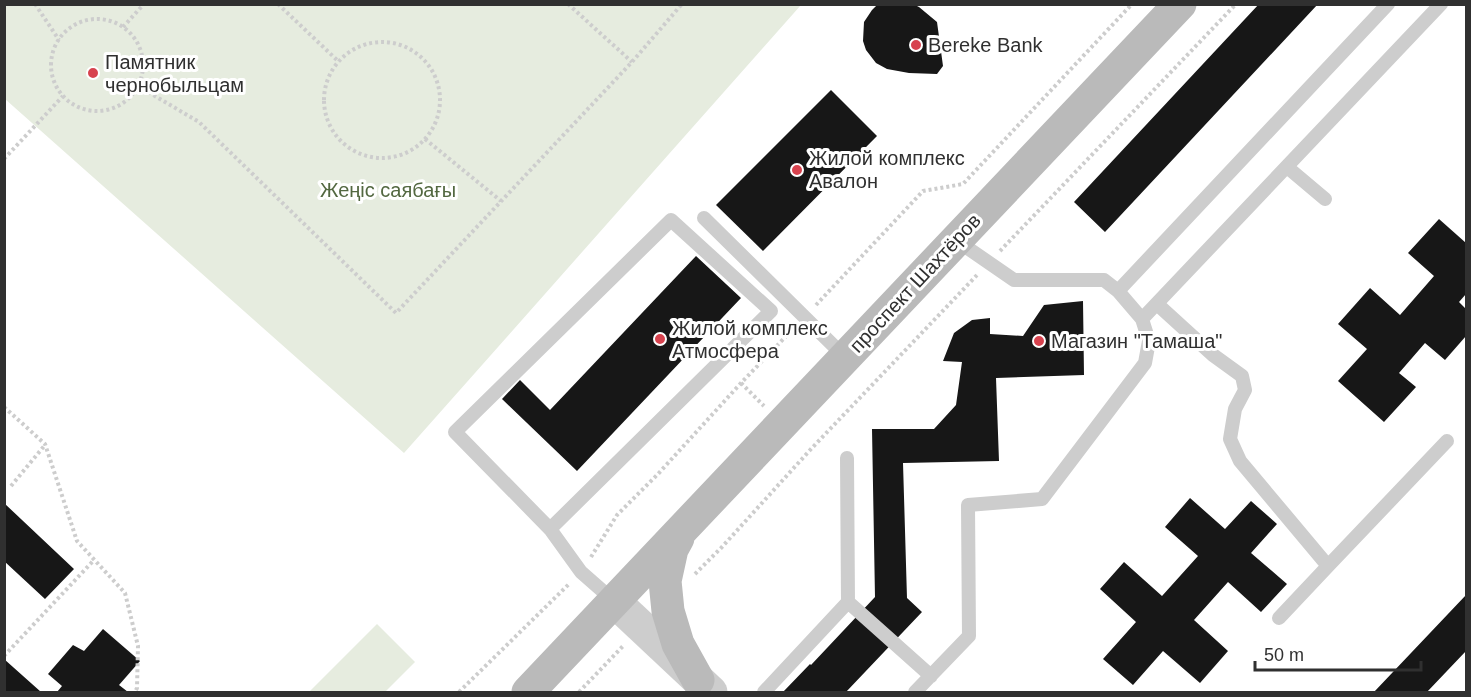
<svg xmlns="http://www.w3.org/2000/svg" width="1471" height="697" font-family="Helvetica,sans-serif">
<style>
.green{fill:#e6ecdf}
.building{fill:#171717}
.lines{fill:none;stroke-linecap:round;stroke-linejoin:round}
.path{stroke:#cdcdcd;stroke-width:4;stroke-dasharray:3 3;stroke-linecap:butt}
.service{stroke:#cdcdcd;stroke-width:14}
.tertiary{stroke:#cdcdcd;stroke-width:33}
.secondary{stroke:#bababa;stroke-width:33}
.poi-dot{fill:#d7424e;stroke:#fff;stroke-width:2}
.labels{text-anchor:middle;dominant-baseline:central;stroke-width:6;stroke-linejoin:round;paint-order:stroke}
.poi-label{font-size:20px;fill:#303030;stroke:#fff;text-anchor:start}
.park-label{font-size:20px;fill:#536841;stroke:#fff}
.street-label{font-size:20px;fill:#303030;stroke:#fff}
</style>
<rect width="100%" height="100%" fill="#fff"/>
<path class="green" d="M5,4h796v1l-397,448 -399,-354z
M377,624l38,38 -30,30h-76z"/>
<path class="building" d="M878,4h35l6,3 18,15 6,44 -6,8 -28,-1 -22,-4 -11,-6 -10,-13 -3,-9 1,-19 8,-12z
M1259,4h59l-213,228 -31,-30z
M831,90l46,46 -114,115 -47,-46z
M1439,219l27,24v51l-7,8 7,7v27l-21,24 -20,-17 -26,30 17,14 -32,35 -46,-41 29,-32 -29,-25 32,-36 30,27 34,-39 -26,-23z
M696,256l45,42 -164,173 -75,-72 18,-19 30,30z
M1083,301l1,74 -88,3 3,83 -96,2 4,135 15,14 -76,80h-63l27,-28 1,1 64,-68 -3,-168h62l22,-24 6,-43 -19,-1 11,-28 18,-13 18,-2v16l33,2 21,-31z
M1190,498l35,31 26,-28 26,23 -26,29 36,31 -26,28 -33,-30 -34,38 34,31 -28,32 -37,-32 -30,34 -30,-26 33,-37 -36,-33 24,-27 38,34 36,-40 -33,-29z
M4,503l70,66 -29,30 -41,-38z
M1466,595v56l-39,41h-53z
M103,629l37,32 -21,24 9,7h-71l5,-6 -14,-12 25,-29 11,6z
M4,659l37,33h-35l-2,-1z"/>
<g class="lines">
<path class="path" d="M35,4l24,36
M278,4l60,57
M568,4l64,58
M51 65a46 46 0 1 1 92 0a46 46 0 1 1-92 0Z
M123,27l21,-23
M324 100a58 58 0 1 1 116 0a58 58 0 1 1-116 0Z
M138,86l61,36 197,191 236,-251 50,-58
M425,139l76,62
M4,159l59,-63
M1000,251l236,-247
M816,305l107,-114 40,-7 169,-180
M741,383l23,23
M4,407l41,37 32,97 48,52 13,53 -1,42 -2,4
M11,486l34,-41
M591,557l26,-42 41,-41 83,-91 51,-53
M695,574l27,-27 89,-98 167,-175
M4,656l90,-96
M459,692l110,-108
M579,692l45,-47"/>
<path class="service" d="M1287,167l38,32
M704,218l141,139
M1118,291l270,-287
M1157,304l56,51 29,21 3,14 -10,19 -5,30 10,22 88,105
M1142,319l299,-315
M847,458l1,144
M550,529l221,-218 -100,-91 -216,212 95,97 31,43 33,29
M1279,618l49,-52 119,-125
M764,692l84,-90 83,74
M915,692l54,-56 -1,-131 74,-6 103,-136 4,-22 -7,-22 -24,-28 -14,-11h-90l-58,-40"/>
<path class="tertiary" d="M614,601l97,91"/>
<path class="secondary" d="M678,538l-6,11 -7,32 3,30 10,33 20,36
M528,692l652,-688"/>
</g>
<g class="poi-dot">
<circle cx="916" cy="45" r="6"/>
<circle cx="93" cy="73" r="6"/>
<circle cx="797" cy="170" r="6"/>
<circle cx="660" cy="339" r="6"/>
<circle cx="1039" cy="341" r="6"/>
</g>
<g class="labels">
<g class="poi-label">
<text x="928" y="45">Bereke Bank</text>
<text x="105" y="62">Памятник<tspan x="105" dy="23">чернобыльцам</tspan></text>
<text x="809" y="158">Жилой комплекс<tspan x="809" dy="23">Авалон</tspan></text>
<text x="672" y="328">Жилой комплекс<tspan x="672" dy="23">Атмосфера</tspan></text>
<text x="1051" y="341">Магазин "Тамаша"</text>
</g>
<g class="park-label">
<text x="388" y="190">Жеңіс саябағы</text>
</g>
<g class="street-label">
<text transform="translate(915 283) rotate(-47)">проспект Шахтёров</text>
</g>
</g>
<rect width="1471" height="697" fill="none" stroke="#303030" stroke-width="12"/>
<path d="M1255 661v9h166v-9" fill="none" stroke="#303030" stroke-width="3"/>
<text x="1264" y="661" font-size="18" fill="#303030" stroke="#ffffff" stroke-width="4.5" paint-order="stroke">50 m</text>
</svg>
